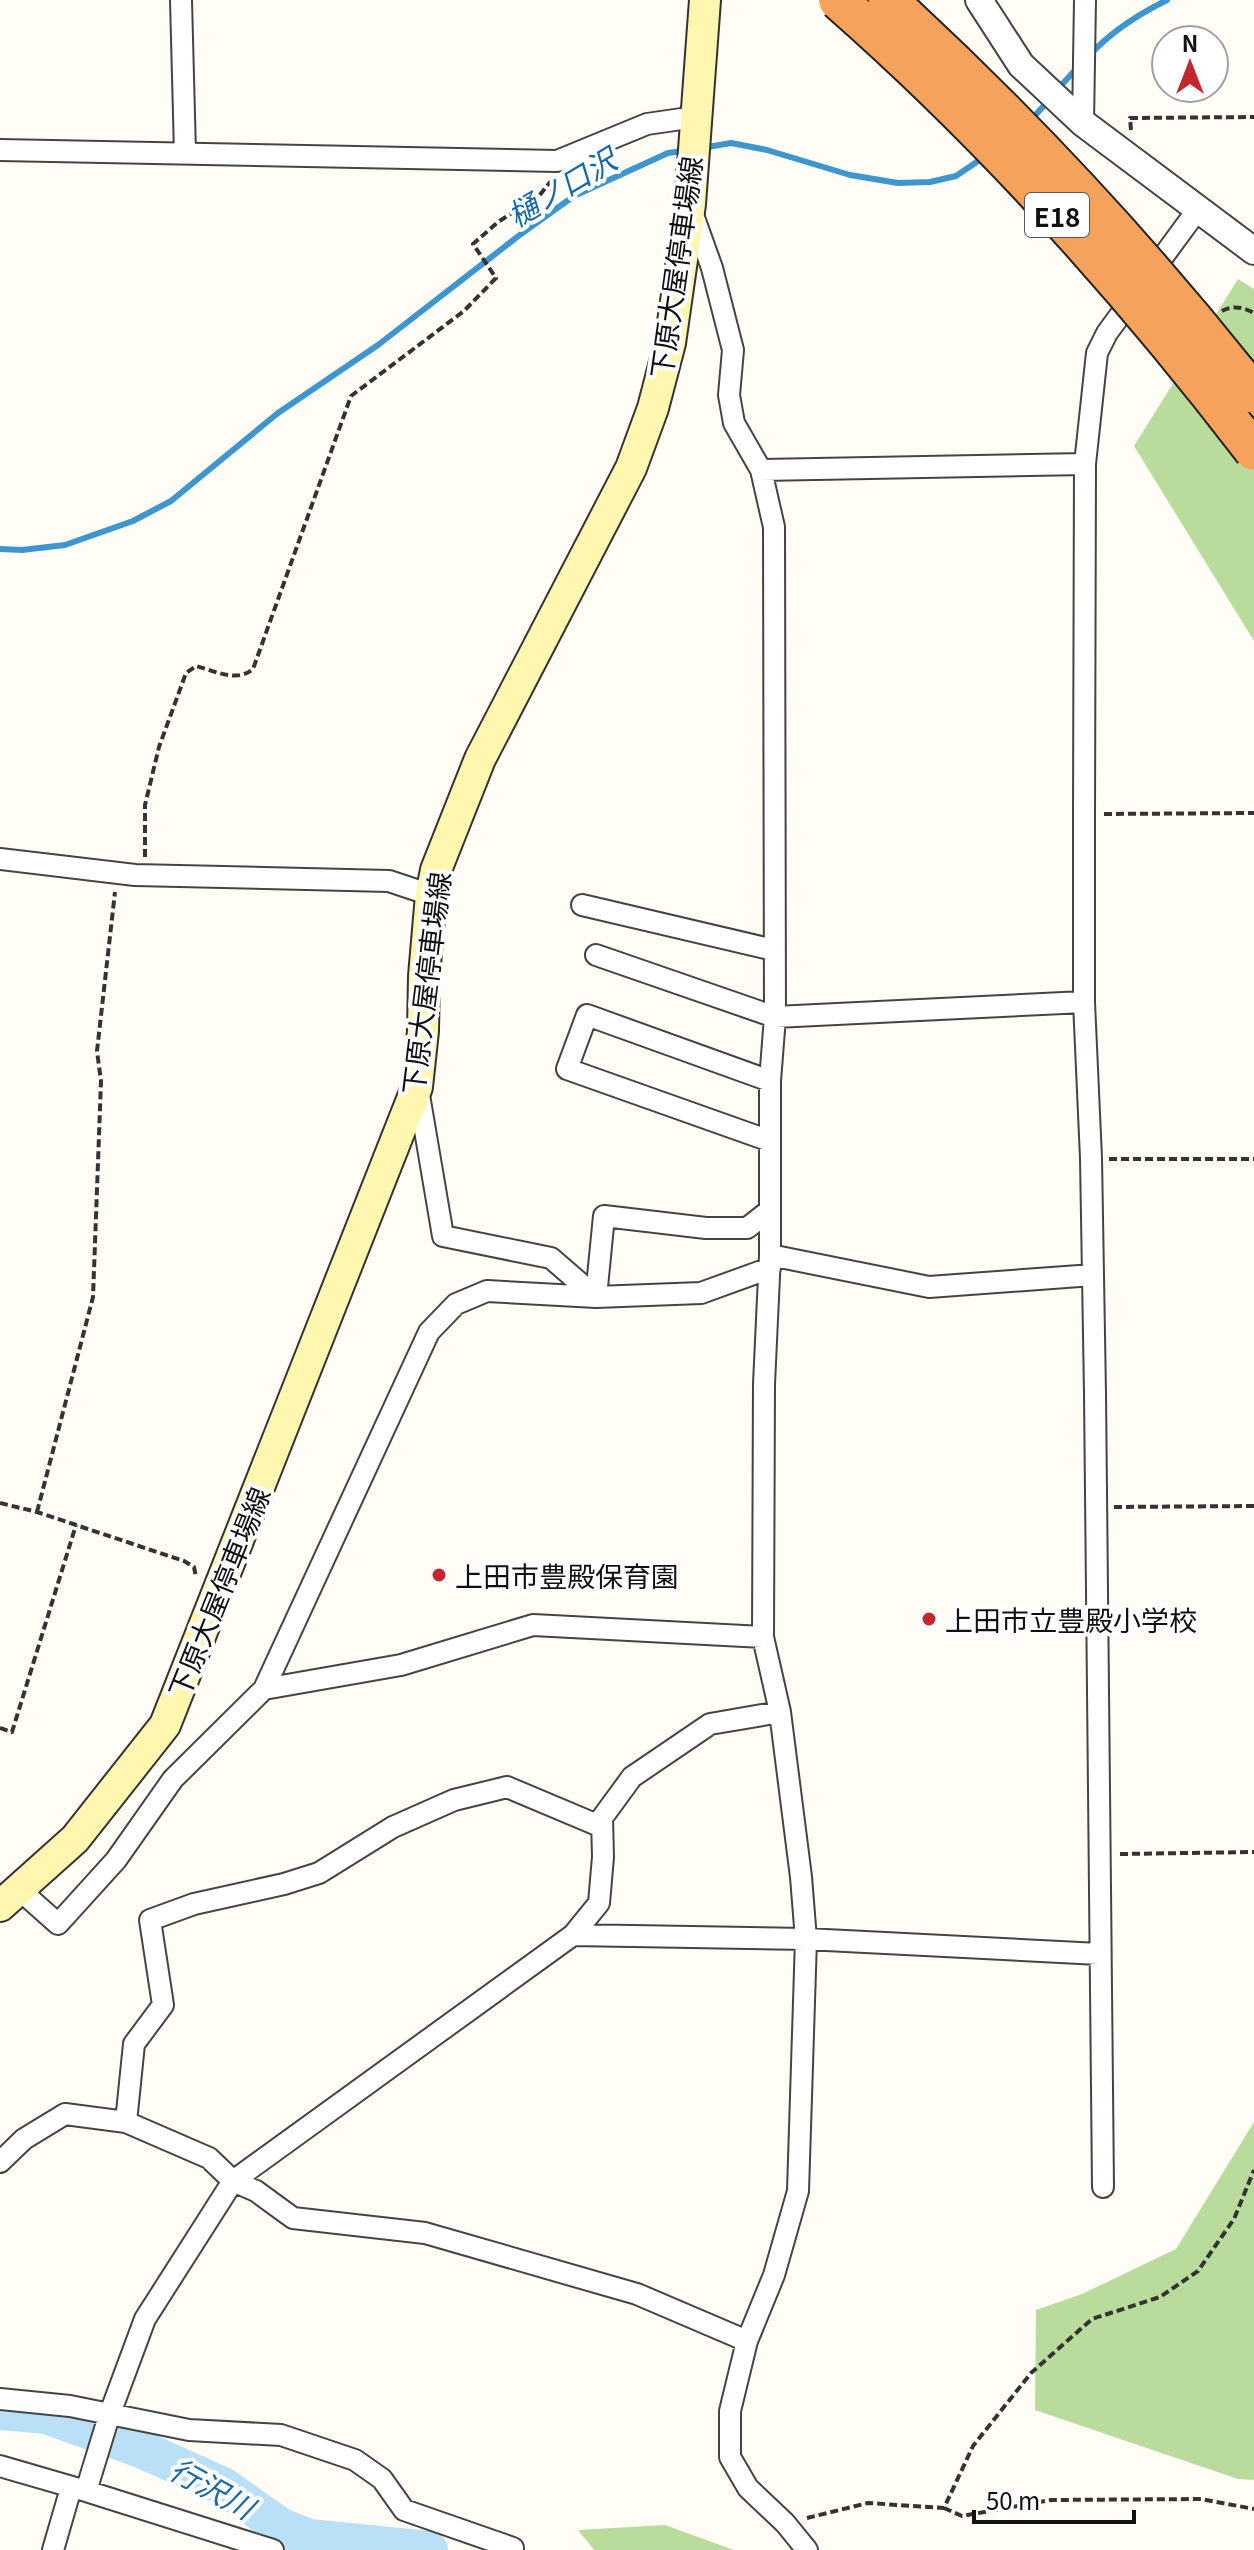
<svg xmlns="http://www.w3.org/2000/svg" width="1254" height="2550" font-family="Georgia,'Noto Sans JP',serif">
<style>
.forest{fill:#b9dc9c}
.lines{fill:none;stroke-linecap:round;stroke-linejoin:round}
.stream{stroke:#3f96cf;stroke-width:6}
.river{stroke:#b9e0f7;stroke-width:38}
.minor-casing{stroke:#444;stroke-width:24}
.tertiary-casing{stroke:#444;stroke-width:30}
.secondary-casing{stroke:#333;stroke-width:34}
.path{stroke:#333;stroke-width:4;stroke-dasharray:8 4;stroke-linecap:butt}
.minor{stroke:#fff;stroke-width:20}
.tertiary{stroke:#fff;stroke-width:26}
.secondary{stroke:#fff6b0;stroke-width:30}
.motorway-bridge-casing{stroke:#222;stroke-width:42;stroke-linecap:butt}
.motorway-bridge{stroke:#f5a25d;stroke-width:38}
.poi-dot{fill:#c4262e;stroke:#fff;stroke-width:3}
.labels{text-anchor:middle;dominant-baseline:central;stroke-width:8;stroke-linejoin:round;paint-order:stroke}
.shield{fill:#fff;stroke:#585858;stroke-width:2}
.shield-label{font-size:26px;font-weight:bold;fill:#111}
.street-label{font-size:28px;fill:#111;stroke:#fff}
.poi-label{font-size:28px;fill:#111;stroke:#fff;text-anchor:start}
.water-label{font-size:30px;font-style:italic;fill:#1768a6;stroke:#fff}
</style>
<rect width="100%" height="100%" fill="#fffdf5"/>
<path class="forest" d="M1238,279l16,10v352l-120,-195z
M1254,2122v358l-16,-1 -203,-69 1,-100 46,-16 94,-45z
M665,2525l69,25h-140l-16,-20z"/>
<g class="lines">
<path class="stream" d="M1089,56c21,-24 50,-42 78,-56
M1056,91l22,-24
M1030,121l19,-21
M702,148l29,-5 36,7 83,25 48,8 32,-1 26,-6 28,-19
M0,549l22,1 43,-5 68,-24 38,-20 107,-88 100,-68 143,-111 53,-38 94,-43 15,-2"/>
<path class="river" d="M0,2411l46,4 97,35 80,36 58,41 28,11 120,12"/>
<defs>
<path id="minor" d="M181,0l4,153
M1083,123l2,-123
M0,150l557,11 90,-37 48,-7
M692,212l20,56 21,82 -4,45 5,28 27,47 13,57 1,490 -5,64v174l-6,129 -1,253 17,75 21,165 5,62 -8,252 -24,84 -27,66 -17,70v46l18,31 37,35 22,27
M761,470l324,-6
M0,859l135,16 254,6 42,14
M582,905l192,45
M596,955l179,62 309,-15
M418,1089l25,147 108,22 45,39
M770,1141l-203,-72 20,-54 183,66
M770,1255l159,32 164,-12
M596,1297l8,-81 102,12h41l23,-18
M264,1689l165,-357 27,-28 31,-13 109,6 105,-4 69,-25
M602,1827l-95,-40 -53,13 -61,27 -74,46 -35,11 -90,20 -44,16 13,85 -29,39 -8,78 83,36 24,23 23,10 37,27 132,15 212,61 110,47
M22,1885l9,15 27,24 58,-64 57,-81 91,-90 137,-24 132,-40 230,12
M573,1935l233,4 293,15
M0,2162l24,-23 41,-25 61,8
M1103,2187l-8,-794 -4,-235 -7,-156v-188l1,-350 12,-111 10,-20 91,-124
M0,2399l70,7 119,24 92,5 74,25 27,19 22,31 109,38
M0,2466l86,25 187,59
M86,2491l23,-75 36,-97 88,-138 340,-246 26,-32 4,-46 -1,-39 30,-41 78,-53 70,-12
M53,2550l18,-62"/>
<path id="tertiary" d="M979,0l42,65 62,58 171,128"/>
<path id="secondary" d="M0,1906l75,-67 90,-114 252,-638 6,-56 1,-55 7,-81 5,-25 44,-111 151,-291 22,-60 17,-65 20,-139 15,-204"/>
</defs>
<use href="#minor" class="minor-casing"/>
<use href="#tertiary" class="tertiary-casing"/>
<use href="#secondary" class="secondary-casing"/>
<path class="path" d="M1131,130l-1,-12 124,-1
M1222,311c11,-6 21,-4 32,2
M1104,814l150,-1
M145,857v-52l14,-58 27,-74 10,-7c19,5 41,17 57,3l98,-273 113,-85 32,-33 -23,-34 25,-22 41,-26 12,-15
M1109,1159h145
M0,1503l37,9 147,49 10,6 2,10
M1114,1507l140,-1
M37,1512l56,-215 8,-216 -4,-30 18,-159
M0,1728l12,4 64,-207
M1120,1854l134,-2
M944,2508l18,8 89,-16 150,-1 53,10
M807,2518l61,-15 76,5 29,-62 58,-73 61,-54 68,-22 38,-26 36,-52 20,-49"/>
<use href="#minor" class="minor"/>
<use href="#tertiary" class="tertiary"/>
<use href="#secondary" class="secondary"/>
<defs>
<path id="motorway-bridge" d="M838,0c154,135 291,288 416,451
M888,0c132,121 255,253 366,394"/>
</defs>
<use href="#motorway-bridge" class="motorway-bridge-casing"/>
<use href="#motorway-bridge" class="motorway-bridge"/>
</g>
<g class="poi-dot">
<circle cx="439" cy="1575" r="8"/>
<circle cx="929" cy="1619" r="8"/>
</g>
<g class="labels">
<rect class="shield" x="1025" y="193" width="64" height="44" rx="6"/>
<g class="shield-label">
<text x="1057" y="215">E18</text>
</g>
<g class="street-label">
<text transform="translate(675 267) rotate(-82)">下原大屋停車場線</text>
<text transform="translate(425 983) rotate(-83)">下原大屋停車場線</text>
<text transform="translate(218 1592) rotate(-68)">下原大屋停車場線</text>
</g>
<g class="poi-label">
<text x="455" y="1575">上田市豊殿保育園</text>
<text x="945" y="1619">上田市立豊殿小学校</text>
</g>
<g class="water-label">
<text transform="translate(561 186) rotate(-31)">樋ノ口沢</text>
<text transform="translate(213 2487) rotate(29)">行沢川</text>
</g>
</g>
<g transform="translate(1190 64)"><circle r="38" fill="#ffffff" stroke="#a0a0a0" stroke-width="2"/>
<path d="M0-6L14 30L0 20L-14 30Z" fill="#c4262e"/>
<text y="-12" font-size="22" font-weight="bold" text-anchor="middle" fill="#111111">N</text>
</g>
<path d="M974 2510v12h160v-12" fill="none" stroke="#111111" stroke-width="4"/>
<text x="986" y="2510" font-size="24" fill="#111111" stroke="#ffffff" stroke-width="6" paint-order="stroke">50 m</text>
</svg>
